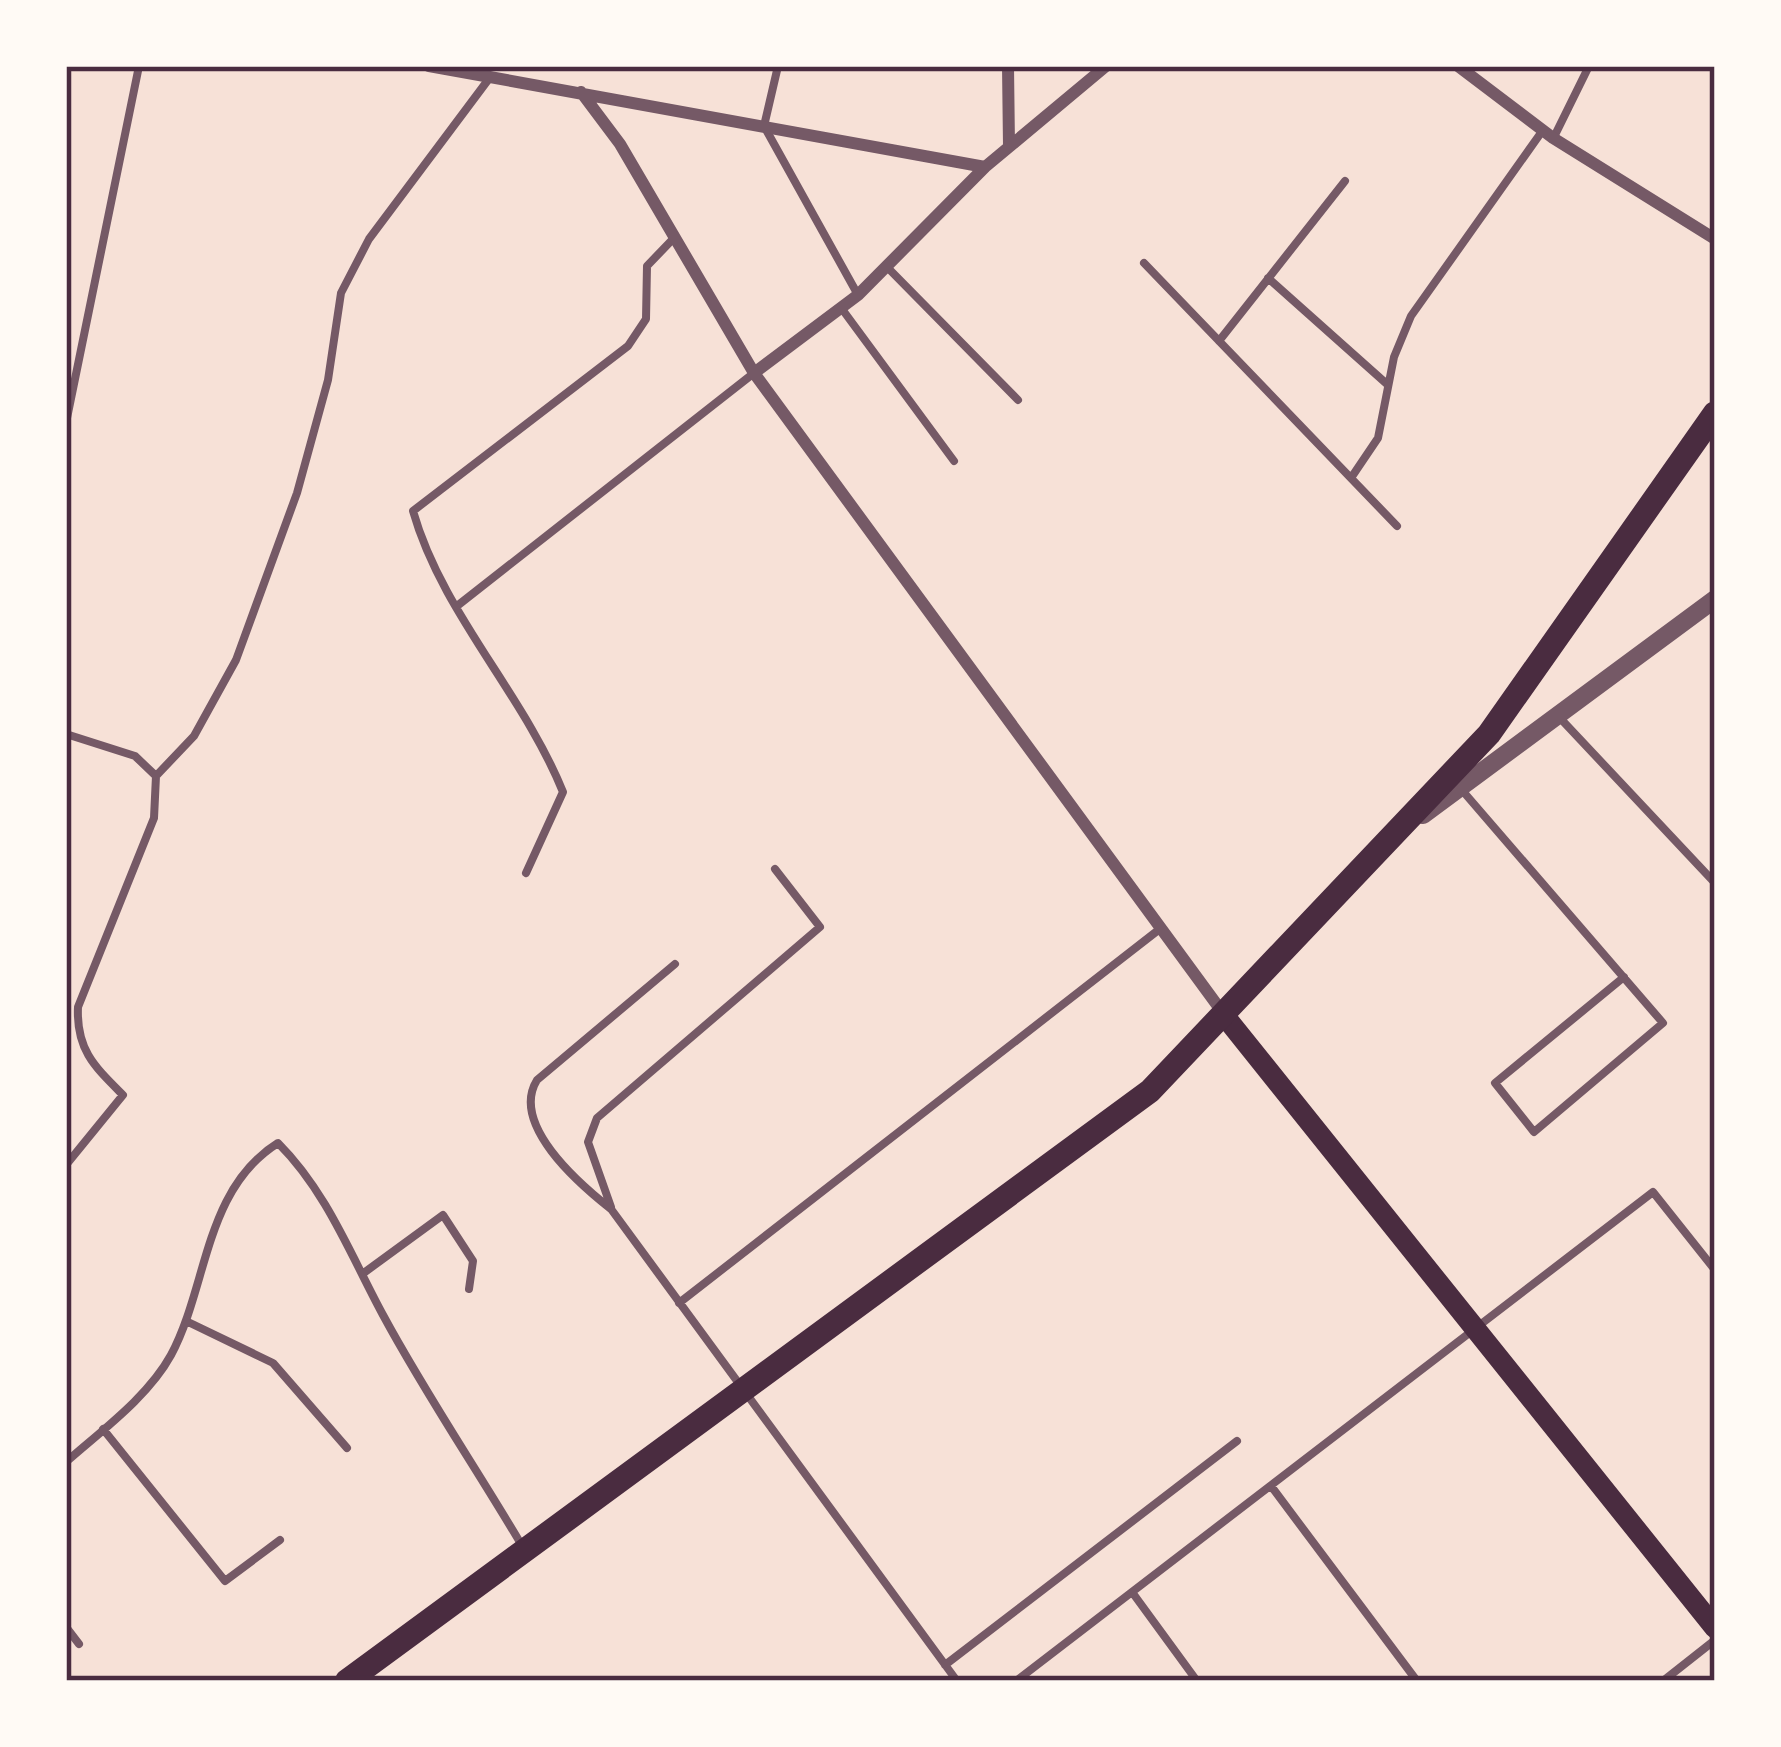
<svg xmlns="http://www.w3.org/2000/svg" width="1781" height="1747" font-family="Arial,sans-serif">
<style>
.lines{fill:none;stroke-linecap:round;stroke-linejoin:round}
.service{stroke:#755966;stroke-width:8}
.minor{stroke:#755966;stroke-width:12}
.tertiary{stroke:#755966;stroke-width:18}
.secondary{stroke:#4a2c40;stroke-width:21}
.primary{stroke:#4a2c40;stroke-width:24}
.neatline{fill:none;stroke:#4a2c40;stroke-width:4.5}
</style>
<rect width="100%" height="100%" fill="#f7e1d7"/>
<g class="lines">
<path class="service" d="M778,66l-14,60 94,169
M1554,137l35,-71
M1144,263l253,263
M887,267l131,133
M1268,278l120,107
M842,309l112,152
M1219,341l126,-160
M66,423l73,-357
M1351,478l27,-40 16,-81 17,-41 132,-186
M457,606l297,-233
M1559,717l156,166
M66,734l69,22 21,20 -2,42 -76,189c-2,43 17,60 45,88l-57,70
M156,776l38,-40 42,-76 61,-167 31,-113 13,-87 28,-54 122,-163
M1461,789l202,234 -129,109 -39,-49 129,-106
M526,873l37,-81c-40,-99 -121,-179 -150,-281l215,-165 18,-27 1,-53 25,-26
M675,964l-138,116c-27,44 41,103 74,129l346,472
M611,1207l-23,-65 9,-24 223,-191 -45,-58
M365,1272l78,-57 30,46 -4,28
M679,1303l482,-375
M186,1321l87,42 74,85
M103,1429l122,152 55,-41
M66,1462c35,-31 82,-65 105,-107 37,-69 33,-166 107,-212 49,49 73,113 105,172 42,78 93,153 138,229
M1271,1486l146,195
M1132,1592l65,89
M66,1627l13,17
M945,1665l292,-224
M1016,1681l637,-489 62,78
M1663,1681l52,-41"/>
<path class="minor" d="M429,66l556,101
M1008,66l1,80
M1458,66l95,72 162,101
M581,92l39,52 134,229 469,640
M754,373l104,-78 127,-128 121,-101"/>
<path class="tertiary" d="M1423,815l292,-216"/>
<path class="secondary" d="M1223,1014l492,614"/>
<path class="primary" d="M347,1681l803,-590 339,-357 226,-321"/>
</g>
<rect width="1781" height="1747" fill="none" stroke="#fffaf5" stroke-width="138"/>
<rect x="69" y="69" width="1643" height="1609" class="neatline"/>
</svg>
